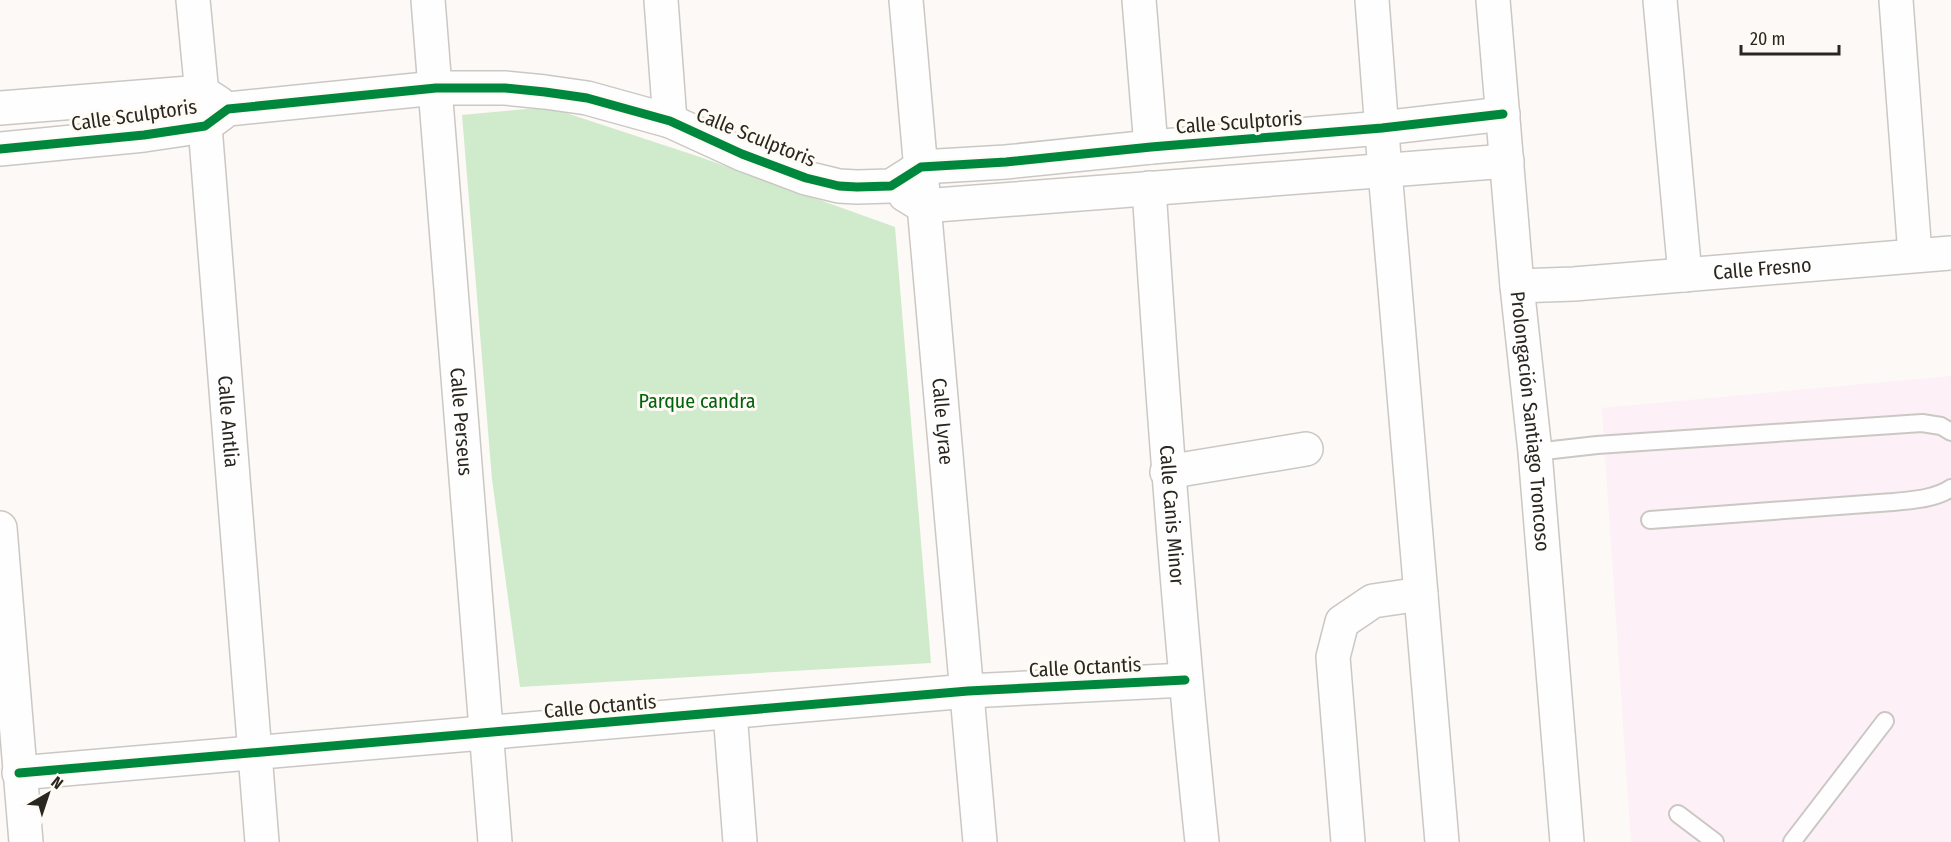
<svg xmlns="http://www.w3.org/2000/svg" width="1951" height="842" font-family="'Fira Sans Condensed',sans-serif">
<style>
.education{fill:#fdf0f7}
.green{fill:#cfebcb}
.lines{fill:none;stroke-linecap:round;stroke-linejoin:round}
.lane-casing{stroke:#cbc8c4;stroke-width:20}
.street-casing{stroke:#cbc8c4;stroke-width:36}
.secondary-casing{stroke:#cbc8c4;stroke-width:36}
.lane{stroke:#fffefe;stroke-width:16}
.street{stroke:#fffefe;stroke-width:33}
.secondary{stroke:#fffefe;stroke-width:33}
.cycleway-casing{stroke:#fefaf4;stroke-width:13}
.cycleway{stroke:#00873e;stroke-width:9}
.labels{text-anchor:middle;dominant-baseline:central;stroke-width:6;stroke-linejoin:round;paint-order:stroke}
.street-label{font-size:20px;fill:#2a2620;stroke:#fefaf4}
.park-label{font-size:20px;fill:#00620c;stroke:#fefaf4}
</style>
<rect width="100%" height="100%" fill="#fcf9f6"/>
<path class="education" d="M1951,376v466h-320l-29,-434z"/>
<path class="green" d="M548,107l152,50 195,70 36,436 -411,24 -28,-208 -30,-364z"/>
<g class="lines">
<defs>
<path id="lane" d="M1535,452l62,-7 325,-22 19,3 10,6
M1650,520l243,-18c19,-2 42,-3 58,-14
M1678,814l37,28
M1792,842l93,-121"/>
<g id="street">
<path id="s1" d="M193,0l12,126 57,716"/>
<path id="s2" d="M428,0l67,842"/>
<path d="M661,0l9,121"/>
<path id="s3" d="M906,0l74,842"/>
<path d="M1139,0l12,147"/>
<path d="M1660,0l25,275"/>
<path d="M1896,0l19,255"/>
<path d="M0,108l202,-16 17,11"/>
<path d="M0,149l144,-14 61,-9 23,-17 208,-21h69l40,4 42,6 83,23 72,33 64,24 33,8 18,1 34,-1 30,-19 85,-5 145,-15 231,-19 121,-14"/>
<path id="s4" d="M1149,188c14,218 30,436 53,654"/>
<path d="M905,195l18,11 584,-45"/>
<path id="s5" d="M1517,286l57,-2 377,-31"/>
<path d="M1167,472l139,-23"/>
<path d="M0,528l26,314"/>
<path d="M730,712l10,130"/>
<path d="M19,773l949,-82 217,-11"/>
<path d="M1348,842l-15,-185 9,-35 31,-21 48,-7"/>
</g>
<g id="secondary">
<path d="M1372,0l13,171 57,671"/>
<path id="s6" d="M1493,0l24,286 18,166 32,390"/>
</g>
</defs>
<use href="#lane" class="lane-casing"/>
<use href="#street" class="street-casing"/>
<use href="#secondary" class="secondary-casing"/>
<use href="#lane" class="lane"/>
<use href="#street" class="street"/>
<use href="#secondary" class="secondary"/>
<defs>
<path id="cycleway" d="M0,149l144,-14 61,-9 23,-17 208,-21h69l40,4 42,6 83,23 72,33 64,24 33,8 18,1 34,-1 30,-19 85,-5 145,-15 231,-19 121,-14
M19,773l949,-82 217,-11"/>
</defs>
<use href="#cycleway" class="cycleway-casing"/>
<use href="#cycleway" class="cycleway"/>
</g>
<g class="labels">
<g class="street-label">
<text transform="translate(134 115) rotate(-8)">Calle Sculptoris</text>
<text transform="translate(1239 122) rotate(-4)">Calle Sculptoris</text>
<text transform="translate(756 137) rotate(22)">Calle Sculptoris</text>
<text stroke="none"><textPath href="#s5" startOffset="246">Calle Fresno</textPath></text>
<text stroke="none"><textPath href="#s1" startOffset="423">Calle Antlia</textPath></text>
<text stroke="none"><textPath href="#s2" startOffset="423">Calle Perseus</textPath></text>
<text stroke="none"><textPath href="#s3" startOffset="423">Calle Lyrae</textPath></text>
<text stroke="none"><textPath href="#s6" startOffset="423">Prolongación Santiago Troncoso</textPath></text>
<text stroke="none"><textPath href="#s4" startOffset="328">Calle Canis Minor</textPath></text>
<text transform="translate(1085 667) rotate(-3)">Calle Octantis</text>
<text transform="translate(600 706) rotate(-5)">Calle Octantis</text>
</g>
<g class="park-label">
<text x="697" y="401">Parque candra</text>
</g>
</g>
<g transform="translate(48 794) rotate(39)" stroke="#fefaf4" stroke-width="4.5" paint-order="stroke">
<path d="M0-4.5L10 22L0 15L-10 22Z" fill="#2a2620"/>
<text y="-9" font-size="16" font-weight="bold" text-anchor="middle" fill="#2a2620">N</text>
</g>
<path d="M1741 45v9h98v-9" fill="none" stroke="#2a2620" stroke-width="3"/>
<text x="1750" y="45" font-size="18" fill="#2a2620" stroke="#fefaf4" stroke-width="4.5" paint-order="stroke">20 m</text>
</svg>
